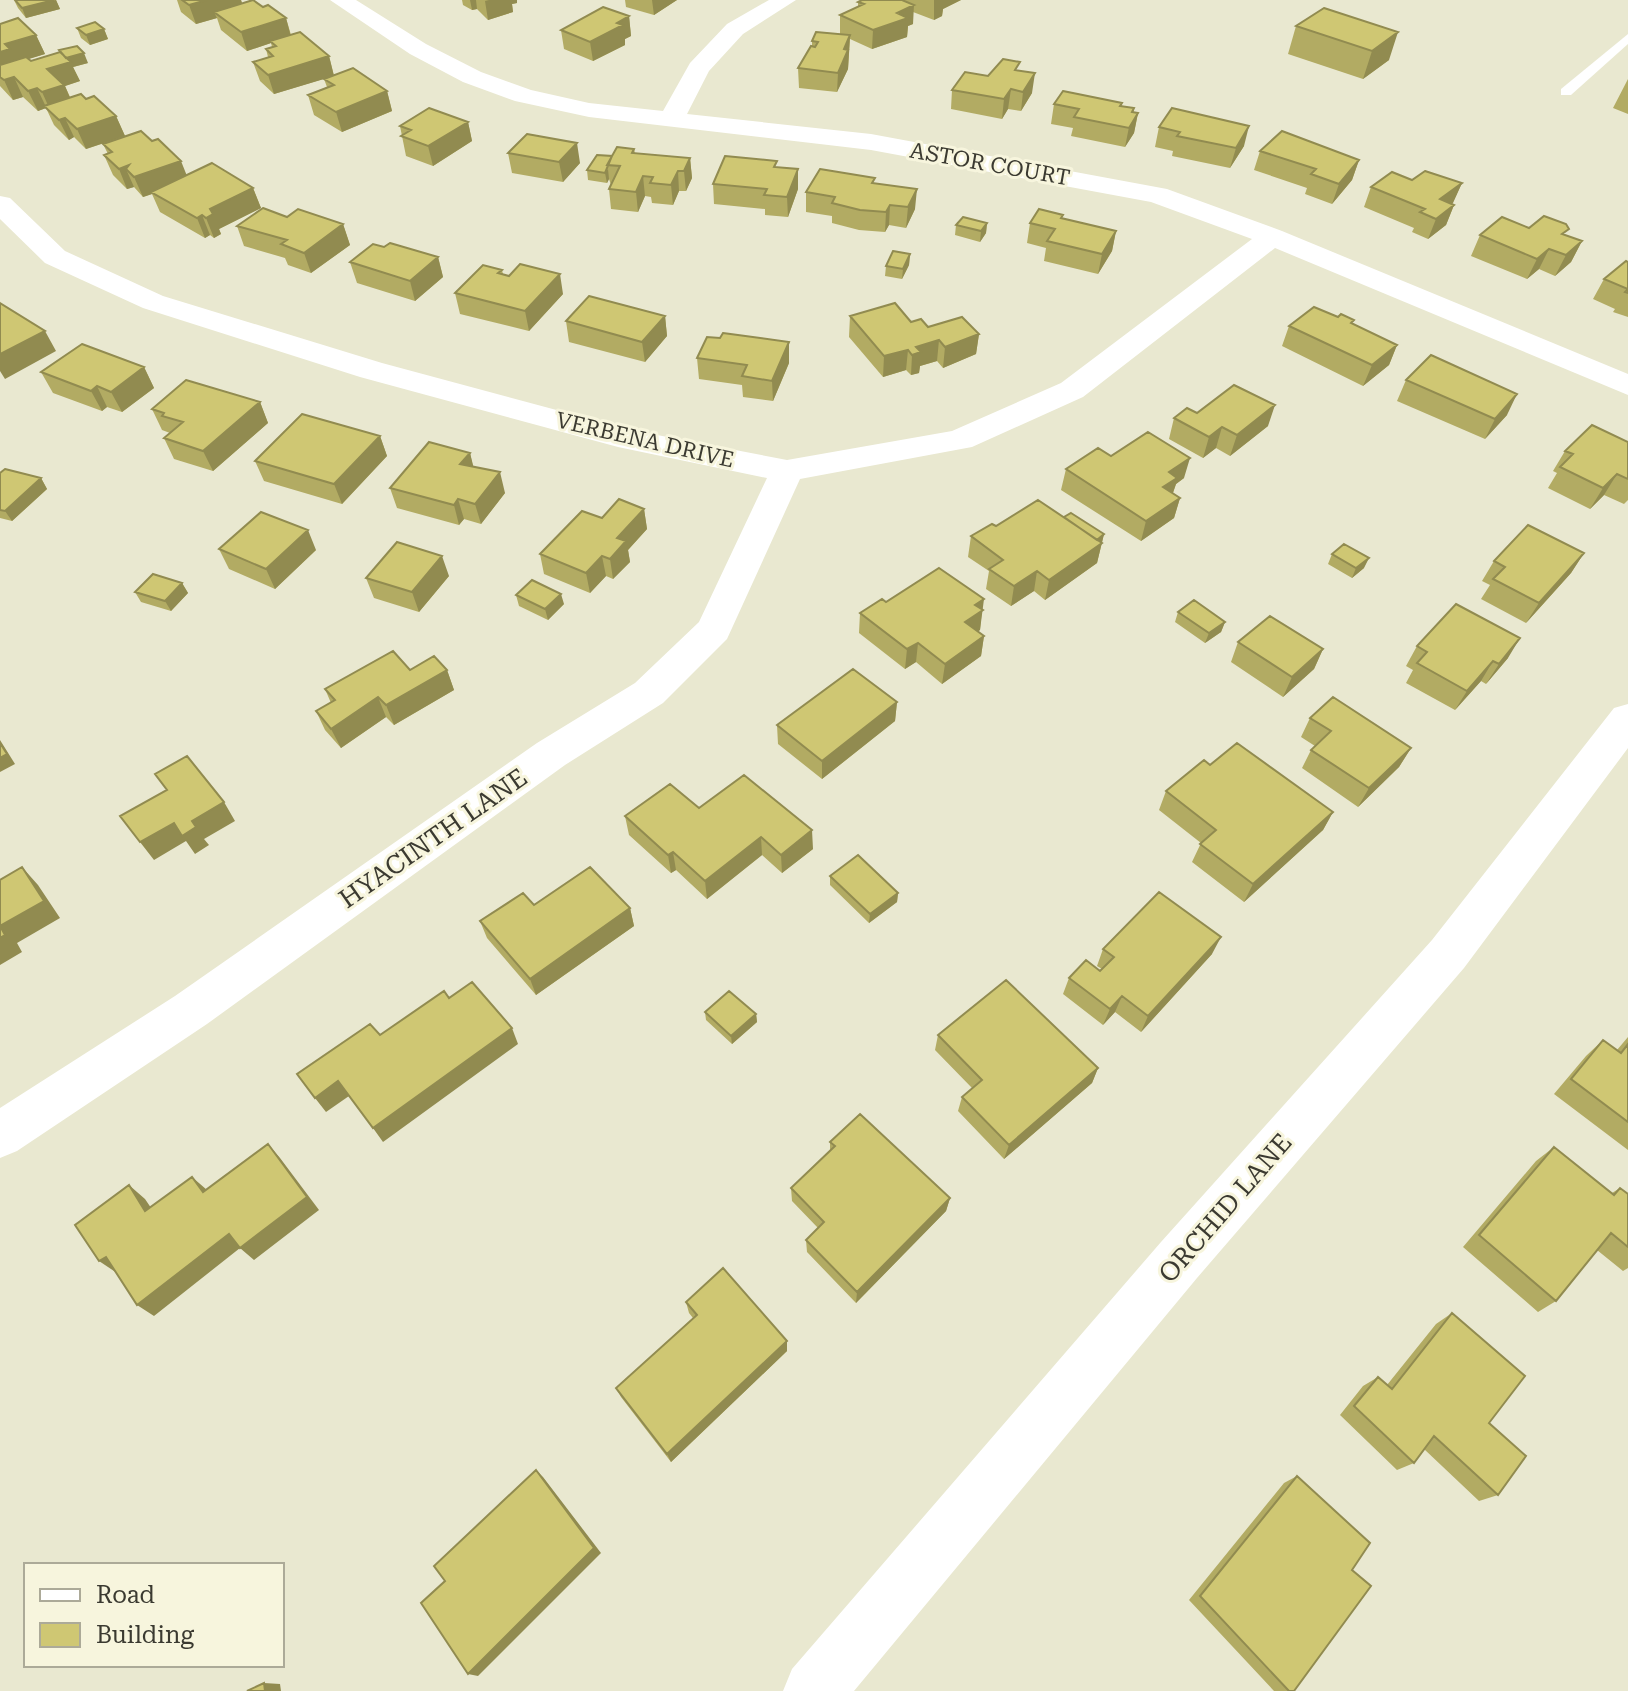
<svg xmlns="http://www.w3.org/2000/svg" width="1628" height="1691" font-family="'Roboto Serif',serif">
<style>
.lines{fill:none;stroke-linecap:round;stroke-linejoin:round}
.lane{fill:#fff;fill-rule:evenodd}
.street{fill:#fff;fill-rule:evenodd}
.wall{fill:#b2ab63}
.shaded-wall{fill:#918b50}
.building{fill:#cfc773;stroke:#918b50;stroke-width:2}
.labels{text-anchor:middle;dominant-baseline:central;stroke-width:6;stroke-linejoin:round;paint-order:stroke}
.far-street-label{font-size:22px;fill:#3b3a31;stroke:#f7f5dd}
.street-label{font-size:26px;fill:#3b3a31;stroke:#f7f5dd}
</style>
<rect width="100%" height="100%" fill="#e9e8d0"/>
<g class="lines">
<path class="lane" d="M1628,34v10l-57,51h-10v-6z"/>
<path class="street" d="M330,0h26l70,44 55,28 50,18 58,13 74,8 27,-48 37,-39 42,-24h27l-53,34 -34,37 -22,43 184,20 296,55 115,42 346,143v21l-353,-147 -192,149 -111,50 -172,32 -73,160 -64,64 -98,62 -358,259 -190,127 -17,7v-50l175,-112 362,-253 98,-60 64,-61 68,-144 -149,-31 -258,-70 -217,-69 -98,-45 -45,-44v-23l10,2 55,53 98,45 219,67 249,67 156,30 165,-29 109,-48 191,-144 -101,-37 -280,-52 -282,-33 -74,-16 -52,-19 -53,-28z
M1628,704v44l-164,220 -267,310 -343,413h-71l9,-22 369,-427 271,-302 182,-232z"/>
</g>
<path class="wall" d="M14,0h42l4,9 -34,9 -8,-10z
M177,0h64l1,3 21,4 23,11 5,17 38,21 5,20 53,15 5,20 -50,21 -28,-17 -6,-20 19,-8 -3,-8 9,-3 -59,18 -14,-13 -7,-19 15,-5 -2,-8 6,-2 -1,-4 -24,8 -26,-21 -4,-12 -21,6 -15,-12z
M462,0h55v3l-5,1 1,8 -25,8 -11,-11 -5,1 -9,-5z
M625,0h52l-23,15 -28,-8z
M904,0h57l-18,9 -1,7 -8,4 -21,-8v12l-5,2 -1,11 -35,12 -22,-10 -2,30 -11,23 -38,-4 -1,-20 14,-22v-5l28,-7v-19l18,-8v-5z
M1324,8l65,52 -26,19 -75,-25 8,-28z
M629,16l2,20 -6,3v6l-32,16 -29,-12 -3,-19z
M0,24l36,11 9,19 -17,5 3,2 57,2 -15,4 7,14 -15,5 5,11 16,2 30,17 9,20 -39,13 -12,-12 -5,3 -15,-15 -8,-17 -8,3 -15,-14 -10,3 -13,-14z
M77,28l27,1 4,10 -18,6 -9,-7z
M1019,70l13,23 -11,18 -13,-2 -6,10 -51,-10 1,-19 36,-14z
M1628,79v35l-15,-6z
M1122,103l-1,3 13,2 -1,4 5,1 -4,20 -9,14 -54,-11 2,-8 -22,-4 3,-20z
M468,122l4,19 -39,25 -27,-10 -6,-30z
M1159,127l85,19 -14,22 -58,-12 1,-5 -18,-4z
M103,144l83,31 67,13 8,20 -42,21 2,5 -7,4 -4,-3 -5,3 -45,-26 -8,-18 -9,3 -9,-10 -7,2 -14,-14 -9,-20 4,-1z
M634,149l1,4 55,5 2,20 -6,13h-7l-6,14 -21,-2 -1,-6 -6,-1 -7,16 -27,-3 -2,-20 2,-4 -2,-6 -2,4 -19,-3 -1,-10 25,-14z
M1260,151l99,9 -7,20 -20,24 -27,-10 2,-6 -53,-18z
M508,153l72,10 -17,19 -51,-9z
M777,167l21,22 -10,28 -23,-2v-6l-51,-5 -1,-20z
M1462,183l-10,21 2,1 -8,20 -18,14 -16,-7 2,-4 -50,-21 7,-20z
M875,184l40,25 -9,19 -17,-3 -4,7 -26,-2 -27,-7v-7l-26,-4v-20z
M287,217l56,7 7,21 -39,28 -23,-8 -3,-7 -41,-12 -7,-20z
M1063,219l53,12 -4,20 -14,23 -54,-13 2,-13 -19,-5 3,-20z
M987,223l-1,10 -6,9 -25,-7 1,-10z
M1529,228l36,7 17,6 -11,21 -16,14 -16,-7 -12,10 -56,-23 9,-21z
M384,247l54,10 5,20 -28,24 -58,-18 -7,-21z
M910,254l-1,11 -7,14 -17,-3 1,-10z
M1628,262v55l-15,-5 2,-3 -22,-10 11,-20z
M502,270l1,4 60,20 -34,37 -69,-17 -5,-21z
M665,316l2,20 -22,26 -76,-20 -3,-21z
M850,316l61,6 17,5 51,7 -3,20 -33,14 -6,-7 -17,5 -1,7 -8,2 -5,-5 -23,7 -34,-40z
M1353,324l44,21 -8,20 -26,21 -81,-40 7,-20z
M697,358l92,5 -16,38 -30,-4 -1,-12 -43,-6z
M144,367l10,21 -32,24 -15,-5 -5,4 -49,-18 -12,-21z
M1406,380l101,35 -22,24 -88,-38z
M260,402l8,21 -55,48 -39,-12 -10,-21 6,-5 -8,-3 -10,-21z
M1197,413l71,13 -38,30 -14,-8 -13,10 -34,-19 5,-21z
M380,436l7,20 -45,48 -78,-23 -9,-20z
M1628,442v58l-4,4 -20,-9 -14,14 -42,-21 9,-15 -4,-2 12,-20z
M470,453l3,14 32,26 -24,31 -17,-5 -5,6 -62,-17 -7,-20z
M1111,456l73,22 -8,6 -3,9 7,5 -6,20 -33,23 -80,-51 5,-21z
M0,473l41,5 6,11 -35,32 -12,-3z
M644,509l3,20 -19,21 2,12 -17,17 -7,-3 -16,17 -46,-19 -4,-20 62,-36z
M1064,517l40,17 -7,29 -52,37 -11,-9 -23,15 -25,-17 3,-18 -21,-14 3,-21 25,-10z
M219,549l97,1 -41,39 -46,-20z
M1584,553l-13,20 -45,50 -45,-24 9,-14 -8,-4 12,-20z
M1332,554l32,14 -12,10 -24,-14z
M449,576l-30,36 -45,-14 -8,-20z
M182,583l6,10 -17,18 -30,-9 -6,-10z
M516,595l48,9 -16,16 -29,-14z
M886,602l96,7 -2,21 -3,2 7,4 -3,20 -39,28 -26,-22 -11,7 -46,-36 1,-20z
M1178,612l47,10 -4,10 -16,11 -30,-21z
M1238,642l85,7 -9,20 -31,28 -52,-35z
M1417,646l91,12 -22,26 -5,-3 -26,29 -49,-27 7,-13 -7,-4z
M410,670h37l7,20 -60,35 -8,-8 -45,31 -16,-18 -9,-19 15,-8 -6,-14z
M897,702l-2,19 -73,58 -44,-35 -1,-19z
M1310,718l101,30 -12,19 -41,40 -56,-39 9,-18 4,-4 -14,-9z
M1210,765l123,47 -10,18 -79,72 -52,-40 9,-19 -42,-33 7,-19z
M699,808l114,41 -31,24 -20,-18 -55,44 -31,-29 -5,3 -42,-38 -4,-19z
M830,876l68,17 -1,9 -28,21 -39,-38z
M534,905l96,3 4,18 -98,69 -49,-57 -7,-17z
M1103,949l109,5 -71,78 -26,-20 -12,13 -40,-31 6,-16 31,-7 2,-2 -5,-3z
M705,1012l51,2 1,8 -25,22 -26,-24z
M938,1035l160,33 -6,15 -88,76 -46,-48 4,-14 10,-9 -37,-38z
M1628,1037v113l-74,-56 32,-38 17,-16 14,10z
M830,1142l120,56 -4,13 -90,92 -49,-51 -1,-12 12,-12 -26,-27 -1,-13 39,-37z
M1554,1147l58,46 8,-5 8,6v74l-5,3 -26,-21 -41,51 -18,11 -75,-65 73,-86z
M686,1302l101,49 -116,111 -50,-65 -5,-9 77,-70 -4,-5z
M1452,1313l37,110 9,72 -19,6 -55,-52 -10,14 -17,7 -57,-55 23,-29 15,-9 9,8 49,-61z
M1297,1476l55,94 -58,121h-20l-85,-91 95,-117z"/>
<path class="shaded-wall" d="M56,0l4,9 -34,9 -4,-10z
M207,0h34l3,10 -30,2 3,6 -21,6 -7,-19z
M470,0h6l1,9 -5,1z
M489,0h28v3l-5,1 1,8 -25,8 -3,-19z
M652,0h25l-23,15z
M934,0h27l-18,9 -1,7 -8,4z
M914,5l-1,19 -5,2 -1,11 -35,12 1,-19 24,-17z
M629,16l2,20 -6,3v6l-32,16 -3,-19 27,-19z
M286,18l5,19 -21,4 1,2 -24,8 -6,-19z
M104,29l4,10 -18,6 -4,-10z
M1398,32l-9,28 -26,19 9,-28z
M36,35l9,19 -29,9 -16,11v-22l5,-8z
M850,35l-2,34 -11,23 1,-19 6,-24z
M84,53l4,10 -15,4 7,14 -15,5 8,19 -22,7 -9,-20 5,-23 19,-11z
M329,56l5,20 -60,18 -6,-19z
M1035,73l-3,20 -11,18 2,-19z
M14,77l9,20 -10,3 -9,-20z
M37,88l9,19 -2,-1 2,2 -8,3 -10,-20z
M1011,89l-3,20 -6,10 2,-20z
M387,91l5,20 -50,21 -6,-20z
M1134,108l-4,18 8,-13 -4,20 -9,14 7,-35z
M116,116l9,20 -39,13 -9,-20z
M65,118l9,19 -5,3 -10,-20z
M468,122l4,19 -39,25 -5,-20z
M1249,126l-5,20 -14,22 6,-20z
M577,143l3,20 -17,19 -4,-20z
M690,158l2,20 -6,13 -2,-20z
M1359,160l-7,20 -20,24 7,-20z
M181,161l8,20 -38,11 1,2 -9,3 -9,-20z
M129,165l-3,4 8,18 -7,2 -8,-20z
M608,169l1,10 -2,4 -2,-10z
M798,169v20l-10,28 -1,-20z
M678,171l1,20 -6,14 -2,-20z
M643,176l2,20 -7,16 -2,-20z
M1462,183l-9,20 -21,16 8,-20z
M253,188l8,20 -42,21 2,5 -7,4 -8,-20 4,-9z
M917,189l-2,20 -9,19 2,-21z
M890,205l-1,20 -4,7 1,-20z
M1454,205l-8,20 -18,14 8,-20z
M202,215l8,20 -5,3 -8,-20z
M987,223l-1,10 -6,9 1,-11z
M343,224l7,21 -39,28 -7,-20z
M1116,231l-4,20 -14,23 4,-20z
M1582,241l-11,21 -16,14 11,-21z
M1549,249l-10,20 -12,10 10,-20z
M910,254l-1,11 -7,14 1,-10z
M438,257l5,20 -28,24 -5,-20z
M560,274l3,20 -34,37 -4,-20z
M665,316l2,20 -22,26 -3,-20z
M45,331l11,20 -51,28 -5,-8v-17z
M979,334l-3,20 -33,14 2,-21z
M939,340l-2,21 -17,5 -1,7 -8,2 1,-20 4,-8z
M789,342v21l-16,38 -1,-20z
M1397,345l-8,20 -26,21 9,-21z
M908,350l-2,20 -23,7 1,-21z
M144,367l10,21 -32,24 -11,-20z
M97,386l10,21 -5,4 -11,-20z
M1517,394l-10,21 -22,24 10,-20z
M260,402l8,21 -55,48 -10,-20z
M1275,405l-7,21 -38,30 7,-21z
M1222,427l-6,21 -13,10 6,-21z
M380,436l7,20 -45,48 -8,-20z
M470,453l5,20 -15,-9z
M1190,458l-6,20 -8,6 -5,14 -13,10 11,-36z
M500,472l5,21 -24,31 -6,-20z
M1617,474l-13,21 -14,14 13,-21z
M41,478l6,11 -35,32 -7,-10z
M1180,498l-6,20 -33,23 5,-20z
M458,499l6,20 -5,6 -5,-20z
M644,509l3,20 -19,21 2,12 -17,17 -3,-20 7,-21z
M308,530l8,20 -41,39 -9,-20z
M1104,534l-7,29 -52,37 4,-20z
M1584,553l-13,20 -45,50 13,-20z
M442,556l7,20 -30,36 -7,-20z
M602,556l4,20 -16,17 -4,-20z
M1369,558l-5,10 -12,10 4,-10z
M1037,571l-3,20 -23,15 3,-20z
M182,583l6,10 -17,18 -6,-10z
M561,594l3,10 -16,16 -3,-11z
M984,599l-4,31 -18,12 3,-20 10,-17z
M1225,622l-4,10 -16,11 4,-10z
M984,636l-3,20 -39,28 3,-20z
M1520,638l-12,20 -22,26 13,-20z
M918,643l-2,19 -11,7 2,-20z
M1323,649l-9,20 -31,28 9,-20z
M1493,661l-12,20 -26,29 12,-19z
M447,670l7,20 -60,35 -8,-20z
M378,697l8,20 -45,31 -10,-19z
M897,702l-2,19 -73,58v-18z
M0,740l15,24 -15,8z
M1411,748l-12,19 -41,40 11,-19z
M224,802l11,19 -31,18 5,6 -14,9 -9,-13 -32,19 -14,-18 34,-19 18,-2z
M1333,812l-10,18 -79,72 9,-18z
M812,830l1,19 -31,24 -1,-18z
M761,837l1,18 -55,44 -2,-18z
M673,852l3,18 -5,3 -3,-18z
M22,867l16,18 22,33 -43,25 5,9 -22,13v-39z
M898,893l-1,9 -28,21 1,-9z
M630,908l4,18 -98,69 -6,-16z
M1221,937l-9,17 -71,78 7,-16z
M1122,996l-7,16 -12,13 7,-16z
M756,1014l1,8 -25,22 -1,-8z
M512,1028l6,16 -135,98 -10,-14z
M1098,1068l-6,15 -88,76 5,-14z
M338,1081l11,15 -23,16 -11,-14z
M268,1144l12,14 39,52 -65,50 -14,-12 -86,68 -17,-11z
M192,1177l15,13 -4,2z
M129,1185l16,14 17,25 -17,-13z
M950,1198l-4,13 -90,92 1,-11z
M106,1257l11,16 -18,-12z
M787,1341v10l-116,111 -4,-8z
M536,1470l7,7 58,76 -123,123 -10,-2z
M264,1683l16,1 1,7h-16z"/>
<path class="building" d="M15,0h39l-32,8z
M182,0h25l-18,5z
M253,0l10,7 5,-2 18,13 -45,14 -27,-20z
M862,0h40l12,5 -17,8 11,5 -35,12 -33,-15 24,-11 -6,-2z
M603,7l26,9 -12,7 6,2 -33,17 -29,-12z
M1324,8l74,24 -26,19 -76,-25z
M18,18l18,17 -31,9 5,5 -10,3v-28z
M95,22l9,7 -18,6 -9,-7z
M300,32l29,24 -61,19 -15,-13 20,-6 -7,-7 10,-3 -6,-5z
M816,32l34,3 -6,14 4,1 -10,23 -40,-5 13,-22 4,1 3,-5 -6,-1z
M77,46l7,7 -18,5 -7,-8z
M60,52l11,10 -24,7 17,16 -22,7 -5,-4 -9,3 -14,-14 -10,3 -4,-3v-12l26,-8 5,4z
M1003,59l17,3 -5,8 20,3 -12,19 -12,-3 -7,10 -52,-9 13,-18 23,4z
M353,68l34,23 -51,21 -28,-17 26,-10 -10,-6z
M1063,91l59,12 -2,3 14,2 -2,4 6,1 -9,15 -55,-11 5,-8 -25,-5z
M81,94l5,5 8,-3 22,20 -39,13 -12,-11 -6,2 -15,-14z
M429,108l39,14 -40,24 -27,-10 10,-6 -11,-4z
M1172,108l77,18 -13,22 -59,-12 3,-4 -21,-5z
M141,131l11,10 6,-2 23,22 -47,16 -8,-8 3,-4 -10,4 -15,-14 8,-3 -9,-8z
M1282,131l77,29 -20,24 -28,-10 5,-5 -56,-18z
M527,134l50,9 -18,19 -51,-9z
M617,147l17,2 -2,4 58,5 -6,13h-6l-7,14 -21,-2 3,-6 -10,-1 -7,16 -27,-3 11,-23 -13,-1z
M597,155l15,1 -7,17 -18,-3z
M725,156l52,5 -3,6 24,2 -11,28 -23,-2 3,-6 -54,-5z
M212,163l41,25 -43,21 3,5 -7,4 -4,-3 -5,3 -46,-26z
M820,169l55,9 -3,5 45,6 -9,18 -18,-2 -4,7 -26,-2 -28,-7 3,-6 -29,-5z
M1425,171l37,12 -22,16 14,6 -18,14 -16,-7 5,-3 -54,-22 21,-15 20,8z
M263,208l24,9 11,-8 45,15 -39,29 -23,-9 6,-4 -50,-14z
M1039,209l24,6 -2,3 55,13 -14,23 -55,-13 8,-12 -25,-6z
M1544,216l22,8 3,5 -7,5 20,7 -16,14 -17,-6 -12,10 -57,-24 22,-18 27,11z
M963,217l24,6 -6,8 -25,-6z
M390,243l48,14 -28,24 -60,-19 23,-18 11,3z
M893,251l17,3 -7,15 -17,-3z
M1626,261l2,1v31l-3,-1 3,-3 -24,-10z
M520,264l40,10 -35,37 -70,-18 28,-28 19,5 -4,3 11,3z
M589,296l76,20 -23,26 -76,-21z
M0,303l45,28 -45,23z
M895,303l16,19 10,-3 7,8 34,-10 17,17 -34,13 -6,-7 -23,7 5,5 -9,3 -4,-5 -24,6 -34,-40z
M1314,307l24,10 3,-3 13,6 -3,3 46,22 -25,20 -83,-39z
M723,333l66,9 -17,39 -30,-5 5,-11 -50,-7 10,-21 13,1z
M82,344l62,23 -33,25 -14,-6 -6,5 -50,-19z
M1431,355l86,39 -22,25 -89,-39z
M186,380l74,22 -57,49 -39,-13 19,-16 -21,-6 2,-3 -12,-4z
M1234,385l41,20 -38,30 -15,-8 -13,10 -35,-19 13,-10 10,5z
M302,414l78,22 -46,48 -79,-23z
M1592,425l36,17v37l-11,-5 -14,14 -43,-21 13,-13 -8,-3z
M1148,432l42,26 -21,14 8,6 -14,9 17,11 -34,23 -80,-52 32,-21 13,8z
M429,442l41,11 -10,11 40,8 -25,32 -17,-5 -4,6 -64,-17z
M5,469l36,9 -36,33 -5,-1v-37z
M619,499l25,10 -27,29 9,3 -16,18 -8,-3 -16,17 -46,-19 42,-43 20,7z
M1038,500l64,43 -53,37 -12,-9 -23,15 -25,-17 14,-9 -32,-24 21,-12 4,2z
M261,512l47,18 -42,39 -47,-20z
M1071,513l33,21 -7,6 -33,-23z
M1528,525l56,28 -45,50 -46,-24 12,-12 -11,-6z
M397,542l45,14 -30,36 -46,-14z
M1344,544l25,14 -13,10 -24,-14z
M939,568l45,31 -9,6 8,5 -18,12 19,14 -39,28 -27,-21 -11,6 -47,-36 22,-14 4,3z
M153,574l29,9 -17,18 -30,-9z
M532,580l29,14 -16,15 -29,-14z
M1194,600l31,22 -16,11 -31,-21z
M1456,604l64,34 -21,26 -6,-3 -26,30 -50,-28 10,-11 -10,-6z
M1270,616l53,33 -31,28 -54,-35z
M393,651l17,19 24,-14 13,14 -61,35 -8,-8 -47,32 -15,-18 19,-11 -10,-11z
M853,669l44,33 -75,59 -45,-36z
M1333,697l78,51 -42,40 -58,-38 20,-19 -21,-13z
M0,743l7,11 -7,4z
M1237,743l96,69 -80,72 -53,-40 16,-14 -50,-39 38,-31 6,5z
M187,756l37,46 -32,19 4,6 -14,9 -8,-13 -34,19 -20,-26 47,-26 -12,-16z
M744,775l68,55 -31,25 -20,-18 -56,44 -32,-29 -5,3 -43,-39 45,-32 29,24z
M858,855l40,38 -28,21 -40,-38z
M22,867l22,34 -44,25v-46z
M590,867l40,41 -100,71 -50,-58 43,-28 11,12z
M1159,892l62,45 -73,79 -26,-20 -12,13 -41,-31 17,-18 14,11 14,-14 -11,-8z
M0,926l5,9 -5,3z
M1006,980l92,88 -89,77 -47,-48 20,-17 -44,-45z
M472,982l40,46 -139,100 -35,-47 -23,17 -18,-24 73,-50 10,11 64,-44 5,7z
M729,991l27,23 -25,22 -26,-24z
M1603,1040l18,13 7,-9v78l-57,-43z
M860,1114l90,84 -93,94 -51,-52 18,-18 -33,-34 44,-42 -5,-4z
M268,1144l39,53 -67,51 -11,-14 -92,71 -31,-48 -7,4 -24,-36 54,-40 16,26 47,-34 11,15z
M1554,1147l60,48 6,-7 8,6v53l-17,-14 -55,68 -77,-66z
M723,1268l64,73 -120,113 -51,-66 81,-73 -11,-13z
M1452,1313l73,63 -36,47 37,33 -28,39 -64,-59 -20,27 -60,-57 24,-29 14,12z
M536,1470l58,78 -126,126 -47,-71 24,-22 -11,-15z
M1297,1476l73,67 -18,27 19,16 -77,105h-5l-89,-95z
M264,1683l1,8h-18z"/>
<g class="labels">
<g class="far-street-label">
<text transform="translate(990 164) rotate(10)">ASTOR COURT</text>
<text transform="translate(645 440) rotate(13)">VERBENA DRIVE</text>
</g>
<g class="street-label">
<text transform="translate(433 838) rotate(-35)">HYACINTH LANE</text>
<text transform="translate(1225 1208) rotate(-49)">ORCHID LANE</text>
</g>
</g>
<rect x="24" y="1563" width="260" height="104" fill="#f7f5dd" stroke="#acaa98" stroke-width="2"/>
<rect x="40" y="1589" width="40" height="12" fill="#ffffff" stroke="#acaa98" stroke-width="2"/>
<text x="96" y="1603" font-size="24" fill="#3b3a31">Road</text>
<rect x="40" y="1623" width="40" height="24" fill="#cfc773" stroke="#acaa98" stroke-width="2"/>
<text x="96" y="1643" font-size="24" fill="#3b3a31">Building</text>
</svg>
